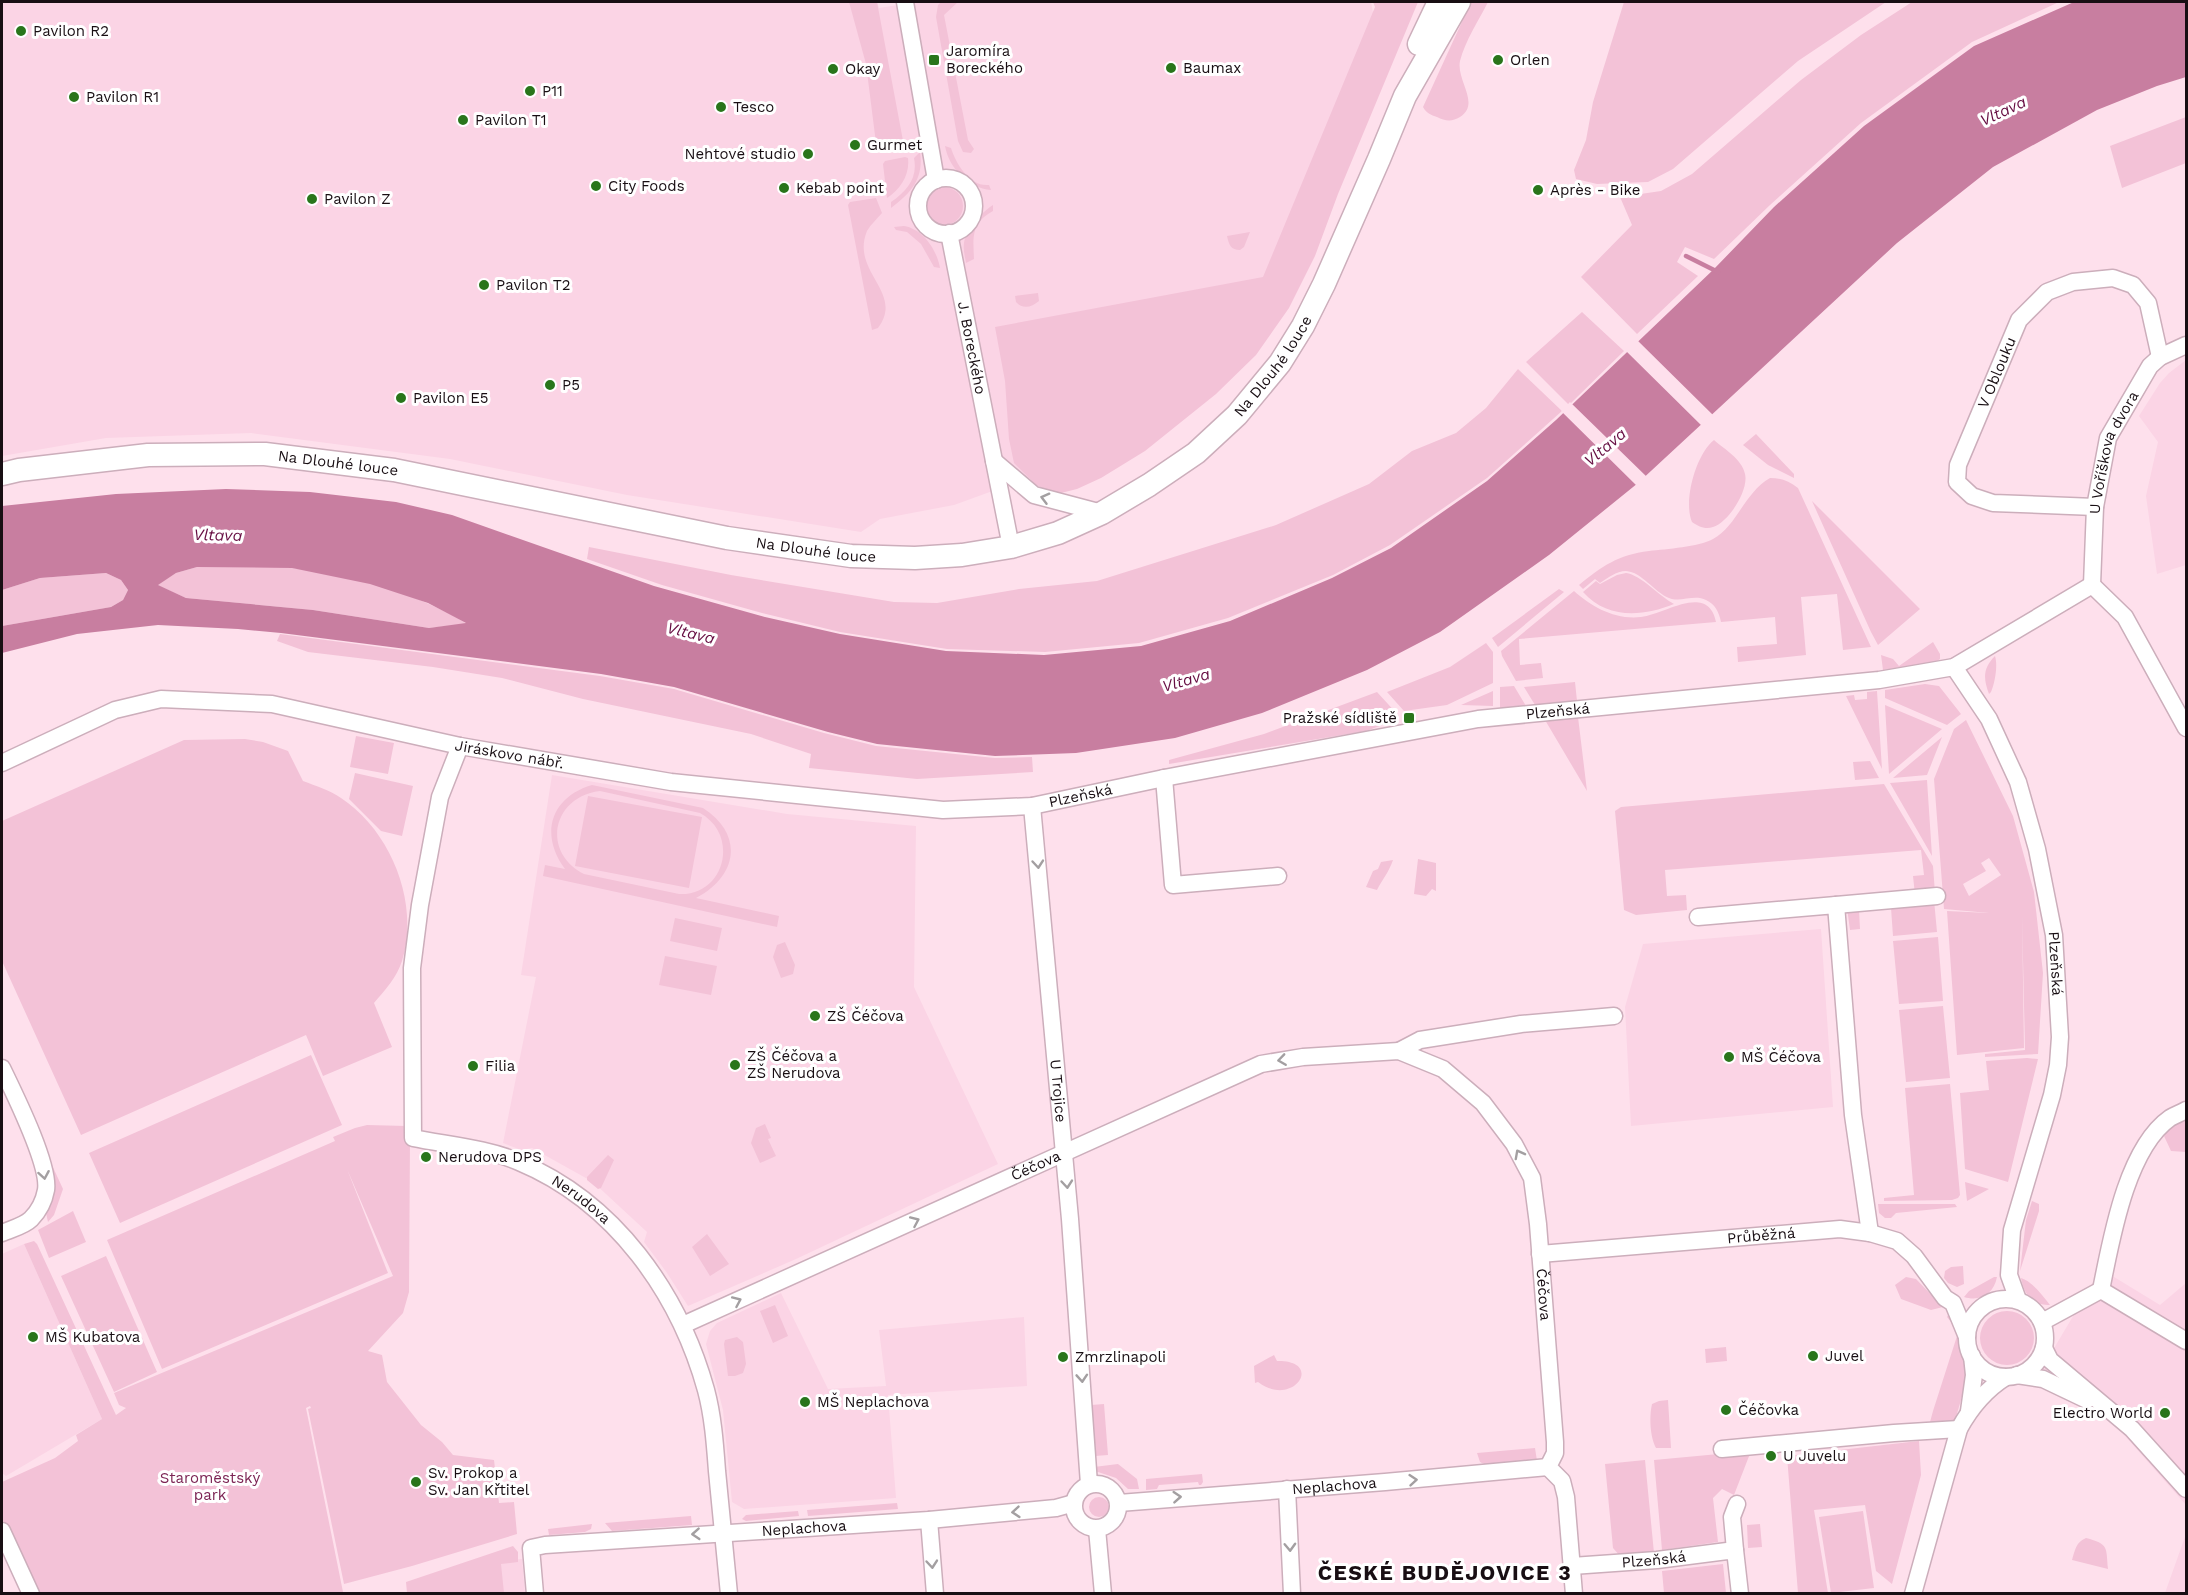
<svg xmlns="http://www.w3.org/2000/svg" width="2188" height="1595" font-family="'Work Sans',sans-serif">
<style>
.built{fill:#fbd4e5}
.green{fill:#f3c2d7;fill-rule:evenodd}
.water{fill:#c87ea0;fill-rule:evenodd}
.pier{fill:#fee0ec}
.lines{fill:none;stroke-linecap:round;stroke-linejoin:round}
.stream{stroke:#c87ea0;stroke-width:4.5}
.minor-casing{stroke:#ccaebb;stroke-width:19}
.secondary-casing{stroke:#ccaebb;stroke-width:25}
.minor{stroke:#fff;stroke-width:16}
.secondary{stroke:#fff;stroke-width:22}
.oneway{stroke:#a39fa1}
.poi-dot{fill:#29751b;stroke:#fff;stroke-width:2}
.labels{text-anchor:middle;dominant-baseline:central;stroke-width:6;stroke-linejoin:round;paint-order:stroke}
.poi-label{font-size:15px;fill:#180e13;stroke:#fff;text-anchor:start}
.street-label{font-size:15px;fill:#180e13;stroke:#fff}
.park-label{font-size:15px;fill:#7c2454;stroke:#fff}
.water-label{font-size:16px;font-style:italic;fill:#660d42;stroke:#fff}
.district-label{font-size:21px;font-weight:bold;letter-spacing:1.5px;fill:#180e13;stroke:#fff}
</style>
<rect width="100%" height="100%" fill="#fee0ec"/>
<path class="built" d="M2,2h875l2,6 37,-6h455l9,46 -29,72 -67,149 -245,205 -85,31 -74,14 -19,13 -234,-37 -177,-36 -199,-26 -145,5 -104,18z
M2186,360v205l-29,9 -11,-78 12,-54 -19,-26 21,-33 9,-10z
M552,775l235,39 129,12 -2,161 84,177 -202,95 -108,47 -21,-33 -23,-31 3,-10 -54,-50 -61,-34 -11,2 -18,-7 33,-166 -15,-2z
M1821,929l12,178 -202,19 -6,-119 18,-63z
M24,1244l78,175 -96,57 -4,-3v-219z
M2101,1269l59,36 26,-22v222l-68,-77 -21,-15 -63,-31z
M781,1293l47,96 58,-3 -7,-56 145,-13 3,69 -139,9 8,103 -152,11 -12,-7 -9,-92 -17,-66 4,-13 7,-8z
M2186,1534v59h-21z
M522,1559l3,34h-24l-2,-32z"/>
<path class="green" d="M849,2h28l27,144 -27,5 -11,-87z
M941,2h17l-14,13 24,125 6,9 -3,4 -8,-1 -5,-11 -22,-124 2,-12z
M1373,2h45l-80,192 -23,62 -26,52 -33,47 -40,39 -71,57 -44,27 -24,11 -20,5 -21,-9 -22,-22 -5,-24 -4,-58 -10,-54 268,-50 112,-270z
M1471,2h17c-9,18 -23,39 -28,59 -4,19 21,43 0,56 -8,5 -15,4 -23,0 -6,-2 -11,-4 -14,-10z
M1624,2h262l-88,59 -125,108 -25,13 -51,2 -21,-5 -2,-9 12,-30 7,-38z
M1912,2h147l-87,40 -111,81 -91,82 -56,54 -29,-12 -8,15 21,14 -61,58 -56,-57 51,-52 -12,-28 41,-6 31,-17 109,-94 60,-45z
M2186,117v46l-64,25 -12,-42z
M945,146l6,2c5,16 19,39 38,37l2,5c-23,-2 -42,-22 -46,-44z
M920,152c4,27 -9,41 -29,56v-6c16,-11 27,-24 23,-44z
M905,157l3,1c2,16 -7,31 -21,40l-4,-34 2,-3z
M925 206a19 19 0 1 1 38 0a19 19 0 1 1-38 0Z
M876,198l6,15c-5,6 -11,11 -15,18 -17,41 38,61 11,97l-6,2 -24,-125 2,-3z
M993,205v6c-22,12 -20,26 -19,48l-8,4c-1,-6 -3,-13 -2,-20 2,-14 17,-30 29,-38z
M904,226c19,3 33,24 36,42l-6,-1 -13,-23 -14,-12 -11,-2 -2,-3z
M1250,232l-6,15 -4,3c-9,0 -11,-5 -13,-14z
M1038,293l1,8c-7,6 -16,9 -23,1l-1,-6z
M1582,312l42,39 -55,54 -43,-43z
M1518,369l44,42 -75,67 -97,67 -57,30 -105,43 -89,25 -94,9 -98,-3 -107,-17 -78,-19 -100,-28 -75,-26 2,-12 142,28 163,27 43,1 82,-14 78,-8 179,-56 93,-41 43,-33 44,-18 30,-25z
M1756,434l38,40v4l-26,-13 -25,-20z
M1714,440c10,9 28,19 31,34 4,16 -16,48 -32,53 -8,3 -15,-1 -21,-5 -9,-21 4,-68 22,-82z
M1770,478c11,0 19,3 28,10l73,159 -28,3 -6,-56 -36,3 5,58 -68,7 -1,-15 40,-3 -2,-27 -54,5c-2,-10 -6,-18 -15,-22 -12,-6 -26,3 -37,-2 -15,-6 -27,-26 -43,-27 -10,0 -18,7 -26,12l-5,-4 -12,10 -4,-4c23,-19 39,-30 70,-34 18,-2 49,-4 64,-12 24,-13 31,-46 57,-61z
M1812,501l108,108 -42,36 -7,-13z
M197,567c31,0 65,-3 96,1 56,7 126,25 174,56l-38,4 -116,-18 -127,-12 -29,-13 19,-12z
M106,573l15,7 7,10 -5,10 -12,7 -109,19v-36l38,-12z
M1626,573c15,2 33,23 48,31 -32,13 -67,15 -91,-12l13,-11 4,3 17,-9z
M1559,589l5,3 -66,55 -6,-9z
M1574,591c18,16 41,29 67,26 23,-2 67,-35 75,5l-197,17 1,26 21,-2 2,15 -27,3 -14,-25 -1,-5z
M280,634l320,42 74,13 150,44 52,13 119,12 37,-1 1,15 -116,7 -108,-11 2,-14 -60,-20 -168,-35 -81,-21 -69,-11 -125,-15 -31,-11z
M1933,642l7,12v5l-4,3 -53,8 -2,-15 12,4 6,7z
M1486,643l7,9v31l-46,22 -43,6 -17,-19 63,-25z
M1995,656c3,10 0,26 -4,36l-2,2c-6,-16 -6,-26 6,-38z
M1575,682l2,19 -42,4 -11,-18z
M1925,684l14,2 22,28 -14,11 -62,-27v-8z
M1514,686l12,20 -26,2v-21z
M1493,691v15l-32,-1z
M1877,691l5,78 -36,-73 8,-1 1,5 12,-1v-7z
M1377,692l22,24 -11,7 -22,8 -197,33v-4l95,-26z
M1885,705l57,24 -53,45z
M1578,717l9,74 -42,-71z
M1966,720l47,96 21,76 9,81 -5,81 -53,3v-3l40,-4 -3,-136 2,134 -67,7 -10,-144 42,2 -45,-4 -10,-130 20,-50zM1989,858l12,17 -32,21 -6,-12 23,-13 -5,-8z
M356,736l38,7 -6,31 -38,-7z
M1942,737l-15,38 -34,3z
M245,739l18,3 25,9 15,30c13,5 27,9 38,17 50,33 79,105 61,163 -5,16 -17,29 -28,42l18,44 -69,29 -17,-41 -225,100 -79,-174v-140l182,-81z
M1870,761l9,17 -24,2 -2,-18z
M355,773l58,13 -11,50 -21,-5 -32,-32z
M1927,780l5,76 -42,-73z
M1884,784l49,82 2,27 -20,2 -2,-19 11,-1 -3,-25 -256,20 2,26 19,-1 1,15 -51,5 -12,-5 -9,-99 6,-4z
M592,785l111,23c42,27 34,69 -7,90l83,18 -2,11 -234,-51 2,-11 20,4c-26,-35 -14,-72 27,-84zM600,791l100,22c40,22 25,83 -21,81l-95,-20c-43,-22 -32,-77 16,-83z
M588,796l114,21 -13,71 -114,-22z
M1418,859l18,4v28l-4,-2 -6,7 -12,-2z
M1393,860c-4,12 -11,20 -16,30l-11,-3 7,-16 5,-2 3,-7z
M1934,900l3,32 -44,4 -2,-28 -32,2 1,19 -10,1 -3,-22z
M675,918l47,10 -5,23 -47,-10z
M1938,937l5,64 -44,3 -6,-63z
M785,942l10,23 -2,9 -12,4 -8,-21 4,-12z
M665,956l52,10 -6,29 -52,-10z
M1943,1006l7,72 -44,4 -7,-72z
M311,1055l31,70 -222,98 -31,-70z
M2027,1058l11,1 -30,123 -43,-13 -5,-76 29,-3 -3,-29z
M1950,1084l10,111 -2,3 -6,2 -68,1v-3l30,-3 -9,-107z
M2186,1119v33l-15,-1 -7,-15 6,-8z
M765,1124l6,14 -3,1 8,17 -16,7 -9,-20 5,-15z
M367,1125l40,1 3,13 -1,153 -6,21 -35,38 14,4 5,27 34,43 21,17 11,13 41,5 5,43 15,-1 3,32 -105,32 -68,18 -36,-175 3,-1 -1,-2 -4,2 37,184 -307,1 -34,-75v-36l53,-24 23,-17 -2,-6 26,-16 -78,-175 10,-3 3,3 79,171 10,-7 -7,-3 -5,-12 279,-117 -46,-107 41,104 -226,96 -55,-129 228,-99 -2,-4 22,-9z
M608,1155l6,5 -13,28 -3,1 -11,-9v-3z
M51,1163l12,26 -9,26 -6,7 -2,-9 7,-18z
M1965,1182l24,7 -22,12z
M2032,1201l7,3v7l-19,60 6,-51z
M1878,1204h77l2,3 -61,6 -5,5h-6l-6,-5z
M73,1211l13,31 -37,16 -11,-28z
M707,1234l22,30 -19,12 -18,-29z
M106,1256l51,116 -43,20 -53,-116z
M1963,1266l1,18 -7,3 -9,-4 -4,-5 1,-7 6,-4z
M1906,1277l10,2 27,28 -12,3 -30,-11 -6,-14z
M1994,1277h3c-3,17 -17,25 -33,20l5,-6z
M2021,1278c12,4 21,17 29,27 -18,1 -26,-11 -29,-27z
M775,1305l13,31 -15,7 -13,-32z
M1980 1338a27 27 0 1 1 54 0a27 27 0 1 1-54 0Z
M1949,1313l10,16v14l7,25 -1,18 -11,38 -22,2 -2,-4 3,-11 24,-75 -2,-9 -8,-10z
M737,1337l6,5 3,22 -3,9 -8,3h-7l-4,-32 1,-4z
M1726,1347l1,14 -21,2 -1,-14z
M1274,1355l3,6c48,-1 17,48 -19,21l-3,1 -1,-17z
M1668,1400l3,48h-15c-6,-11 -7,-31 -4,-44l7,-3z
M1104,1404l4,51 -13,1 -4,-51z
M1919,1441l2,34 -29,109 -16,-13 -11,-66 -51,5 14,83h-30l-11,-137z
M1535,1448l2,13 -51,4 -6,-3 -3,-9z
M1751,1451l-17,44 -12,-6 -9,9 5,44 -56,8 -8,-90z
M1645,1460l9,93 -34,3 -7,-8 -8,-84z
M1118,1464l19,15 2,10h-11l-12,-11 -21,-7 -1,-4z
M1202,1474l1,8 -2,3h-2l-1,-3 -39,3 -2,4 -11,1v-11z
M1089 1507a10 10 0 1 1 20 0a10 10 0 1 1-20 0Z
M897,1503l1,6 -90,7 -1,-6z
M798,1511l1,5 -53,5 -4,-2 4,-4z
M1863,1511l11,77 -43,5 -12,-76z
M691,1516l1,9 -80,6 -7,-8z
M592,1524l-1,5 -6,3 -36,3 -1,-6z
M1760,1524l2,23 -14,1 -1,-23z
M2086,1538c23,6 20,9 22,31l-36,-9c3,-10 4,-18 14,-22z
M513,1546l5,6v10l-17,2 3,29h-97l-1,-11z
M1723,1564l3,29h-62l-2,-22z"/>
<path class="water" d="M2074,2h112v75l-29,9 -60,24 -104,57 -96,76 -259,240 -89,72 -109,77 -73,38 -105,43 -87,25 -99,15 -81,3 -118,-12 -49,-12 -154,-45 -73,-13 -320,-41 -43,-4 -80,-4 -81,9 -75,19v-27l109,-19 12,-7 5,-10 -7,-10 -15,-7 -66,5 -38,12v-84l114,-12 110,-5 84,3 86,10 56,13 202,71 111,31 75,17 106,17 98,4 97,-9 89,-25 102,-43 59,-30 96,-67 69,-61 158,-151 60,-62 90,-81 110,-80zM197,567l95,1 78,16 58,19 38,20 -37,5 -116,-18 -127,-12 -28,-13 18,-12z"/>
<path class="pier" d="M1636,339l78,77 -11,11 -78,-77z
M1570,402l78,76 -8,8 -2,1 -77,-76z"/>
<g class="lines">
<path class="stream" d="M1686,256l32,16"/>
<defs>
<g id="minor">
<path d="M905,2l31,178"/>
<circle cx="946" cy="206" r="28"/>
<path id="s1" d="M949,233l62,314"/>
<path d="M994,461l40,34 68,18"/>
<path id="s2" d="M2095,507l-102,-4 -21,-7 -15,-14 1,-17 61,-145 28,-28 26,-10 40,-4 20,7 15,18 12,54"/>
<path id="s3" d="M2092,585l3,-78 13,-69 42,-72 10,-9 26,-12"/>
<path d="M2092,585l33,32 61,111"/>
<path id="s4" d="M1954,667l35,52 29,63 19,67 17,86 6,102 -2,28 -6,30 -40,135 -3,45 9,25"/>
<path id="s5" d="M460,746l-20,51 -20,108 -8,63 1,170c34,7 74,10 106,24 96,40 160,131 187,228 7,26 9,54 11,81 4,41 8,82 12,123"/>
<path id="s6" d="M2,763l113,-53 46,-11 111,5 188,42 211,36 272,28 89,-4 132,-28 314,-59 401,-39 75,-13 138,-82"/>
<path d="M1164,778l9,107 105,-9"/>
<path id="s7" d="M1032,806l38,413 19,265"/>
<path d="M1836,905l101,-9"/>
<path d="M1698,917l138,-12 17,210 17,118"/>
<path d="M1399,1051l21,-11 76,-12 25,-4 93,-8"/>
<path d="M2,1068c12,25 48,97 44,122 -2,11 -7,21 -15,29 -7,7 -20,10 -29,14"/>
<path id="s8" d="M1540,1254l300,-25 30,4 27,8 17,15 31,42 8,5 14,34"/>
<path d="M2101,1290c10,-49 25,-141 69,-172 5,-3 11,-5 16,-8"/>
<path d="M2101,1290l85,51"/>
<circle cx="2006" cy="1338" r="39"/>
<path d="M2042,1322l59,-32"/>
<path id="s9" d="M683,1325l578,-261 42,-7 96,-6 44,18 40,34 31,41 18,34 6,46 17,218v11l-7,14 14,14 4,16 8,97"/>
<path d="M2044,1348l6,12 82,69 54,60"/>
<path d="M2017,1375l26,4 44,21"/>
<path d="M1969,1411l5,-36 -2,-19"/>
<path d="M1722,1449l172,-16 65,-4"/>
<circle cx="1096" cy="1506" r="22"/>
<path d="M1287,1489l5,105"/>
<path id="s10" d="M1119,1503l266,-21 163,-15"/>
<path d="M929,1520l6,74"/>
<path d="M1097,1529l6,65"/>
<path d="M2,1531l29,63"/>
<path d="M1735,1550l-3,-33 5,-13"/>
<path id="s11" d="M1572,1566l85,-6 78,-10 5,44"/>
<path id="s12" d="M535,1594l-4,-46 14,-3 384,-25 127,-12 18,-5"/>
<path d="M1913,1594l46,-165c12,-22 26,-39 47,-52"/>
</g>
<g id="secondary">
<path d="M1419,44l20,-42"/>
<path id="s13" d="M2,474l17,-4 129,-15 117,-1 129,16 333,68 124,18 64,2 47,-3 49,-8 47,-14 44,-20 47,-28 47,-32 41,-38 43,-52 23,-37 21,-42 55,-125 26,-63 54,-94"/>
</g>
</defs>
<use href="#minor" class="minor-casing"/>
<use href="#secondary" class="secondary-casing"/>
<use href="#minor" class="minor"/>
<use href="#secondary" class="secondary"/>
</g>
<defs><path id="oneway-chevron" d="M-2-3.5L2.5 0L-2 3.5" fill="none" stroke-width="1.6" stroke-linecap="round" stroke-linejoin="round" transform="scale(1.5)"/></defs>
<g class="oneway">
<use href="#oneway-chevron" transform="translate(1045 498) rotate(-165)"/>
<use href="#oneway-chevron" transform="translate(1038 864) rotate(85)"/>
<use href="#oneway-chevron" transform="translate(1282 1060) rotate(172)"/>
<use href="#oneway-chevron" transform="translate(1519 1154) rotate(-118)"/>
<use href="#oneway-chevron" transform="translate(44 1175) rotate(80)"/>
<use href="#oneway-chevron" transform="translate(1067 1184) rotate(85)"/>
<use href="#oneway-chevron" transform="translate(915 1221) rotate(-24)"/>
<use href="#oneway-chevron" transform="translate(737 1301) rotate(-24)"/>
<use href="#oneway-chevron" transform="translate(1082 1378) rotate(86)"/>
<use href="#oneway-chevron" transform="translate(1413 1480) rotate(-5)"/>
<use href="#oneway-chevron" transform="translate(1177 1497) rotate(-4)"/>
<use href="#oneway-chevron" transform="translate(1016 1512) rotate(175)"/>
<use href="#oneway-chevron" transform="translate(696 1534) rotate(176)"/>
<use href="#oneway-chevron" transform="translate(1290 1547) rotate(88)"/>
<use href="#oneway-chevron" transform="translate(932 1564) rotate(85)"/>
</g>
<g class="poi-dot">
<circle cx="21" cy="31" r="6"/>
<rect x="928" y="54" width="12" height="12" rx="3"/>
<circle cx="1498" cy="60" r="6"/>
<circle cx="1171" cy="68" r="6"/>
<circle cx="833" cy="69" r="6"/>
<circle cx="530" cy="91" r="6"/>
<circle cx="74" cy="97" r="6"/>
<circle cx="721" cy="107" r="6"/>
<circle cx="463" cy="120" r="6"/>
<circle cx="855" cy="145" r="6"/>
<circle cx="808" cy="154" r="6"/>
<circle cx="596" cy="186" r="6"/>
<circle cx="784" cy="188" r="6"/>
<circle cx="1538" cy="190" r="6"/>
<circle cx="312" cy="199" r="6"/>
<circle cx="484" cy="285" r="6"/>
<circle cx="550" cy="385" r="6"/>
<circle cx="401" cy="398" r="6"/>
<rect x="1403" y="712" width="12" height="12" rx="3"/>
<circle cx="815" cy="1016" r="6"/>
<circle cx="1729" cy="1057" r="6"/>
<circle cx="735" cy="1065" r="6"/>
<circle cx="473" cy="1066" r="6"/>
<circle cx="426" cy="1157" r="6"/>
<circle cx="33" cy="1337" r="6"/>
<circle cx="1813" cy="1356" r="6"/>
<circle cx="1063" cy="1357" r="6"/>
<circle cx="805" cy="1402" r="6"/>
<circle cx="1726" cy="1410" r="6"/>
<circle cx="2165" cy="1413" r="6"/>
<circle cx="1771" cy="1456" r="6"/>
<circle cx="416" cy="1482" r="6"/>
</g>
<g class="labels">
<g class="poi-label">
<text x="33" y="31">Pavilon R2</text>
<text x="946" y="51">Jaromíra<tspan x="946" dy="17">Boreckého</tspan></text>
<text x="1510" y="60">Orlen</text>
<text x="1183" y="68">Baumax</text>
<text x="845" y="69">Okay</text>
<text x="542" y="91">P11</text>
<text x="86" y="97">Pavilon R1</text>
<text x="733" y="107">Tesco</text>
<text x="475" y="120">Pavilon T1</text>
<text x="867" y="145">Gurmet</text>
<text x="796" y="154" text-anchor="end">Nehtové studio</text>
<text x="608" y="186">City Foods</text>
<text x="796" y="188">Kebab point</text>
<text x="1550" y="190">Après - Bike</text>
<text x="324" y="199">Pavilon Z</text>
<text x="496" y="285">Pavilon T2</text>
<text x="562" y="385">P5</text>
<text x="413" y="398">Pavilon E5</text>
<text x="1397" y="718" text-anchor="end">Pražské sídliště</text>
<text x="827" y="1016">ZŠ Čéčova</text>
<text x="747" y="1056">ZŠ Čéčova a<tspan x="747" dy="17">ZŠ Nerudova</tspan></text>
<text x="1741" y="1057">MŠ Čéčova</text>
<text x="485" y="1066">Filia</text>
<text x="438" y="1157">Nerudova DPS</text>
<text x="45" y="1337">MŠ Kubatova</text>
<text x="1825" y="1356">Juvel</text>
<text x="1075" y="1357">Zmrzlinapoli</text>
<text x="817" y="1402">MŠ Neplachova</text>
<text x="1738" y="1410">Čéčovka</text>
<text x="2153" y="1413" text-anchor="end">Electro World</text>
<text x="1783" y="1456">U Juvelu</text>
<text x="428" y="1473">Sv. Prokop a<tspan x="428" dy="17">Sv. Jan Křtitel</tspan></text>
</g>
<g class="street-label">
<text stroke="none"><textPath href="#s1" startOffset="117">J. Boreckého</textPath></text>
<text stroke="none"><textPath href="#s13" startOffset="1346">Na Dlouhé louce</textPath></text>
<text stroke="none"><textPath href="#s2" startOffset="262">V Oblouku</textPath></text>
<text stroke="none"><textPath href="#s3" startOffset="136">U Voříškova dvora</textPath></text>
<text stroke="none"><textPath href="#s13" startOffset="338">Na Dlouhé louce</textPath></text>
<text stroke="none"><textPath href="#s13" startOffset="824">Na Dlouhé louce</textPath></text>
<text stroke="none"><textPath href="#s6" startOffset="1587">Plzeňská</textPath></text>
<text stroke="none"><textPath href="#s6" startOffset="526">Jiráskovo nábř.</textPath></text>
<text stroke="none"><textPath href="#s6" startOffset="1102">Plzeňská</textPath></text>
<text stroke="none"><textPath href="#s4" startOffset="318">Plzeňská</textPath></text>
<text stroke="none"><textPath href="#s7" startOffset="286">U Trojice</textPath></text>
<text stroke="none"><textPath href="#s9" startOffset="387">Čéčova</textPath></text>
<text stroke="none"><textPath href="#s5" startOffset="580">Nerudova</textPath></text>
<text stroke="none"><textPath href="#s8" startOffset="222">Průběžná</textPath></text>
<text stroke="none"><textPath href="#s9" startOffset="1080">Čéčova</textPath></text>
<text stroke="none"><textPath href="#s10" startOffset="216">Neplachova</textPath></text>
<text stroke="none"><textPath href="#s12" startOffset="320">Neplachova</textPath></text>
<text stroke="none"><textPath href="#s11" startOffset="82">Plzeňská</textPath></text>
</g>
<g class="park-label">
<text x="210" y="1478">Staroměstský<tspan x="210" dy="17">park</tspan></text>
</g>
<g class="water-label">
<text transform="translate(2003 111) rotate(-25)">Vltava</text>
<text transform="translate(1605 447) rotate(-40)">Vltava</text>
<text transform="translate(218 535) rotate(1)">Vltava</text>
<text transform="translate(691 633) rotate(14)">Vltava</text>
<text transform="translate(1186 680) rotate(-16)">Vltava</text>
</g>
<g class="district-label">
<text x="1445" y="1572">ČESKÉ BUDĚJOVICE 3</text>
</g>
</g>
<rect width="2188" height="1595" fill="none" stroke="#180e13" stroke-width="6"/>
</svg>
